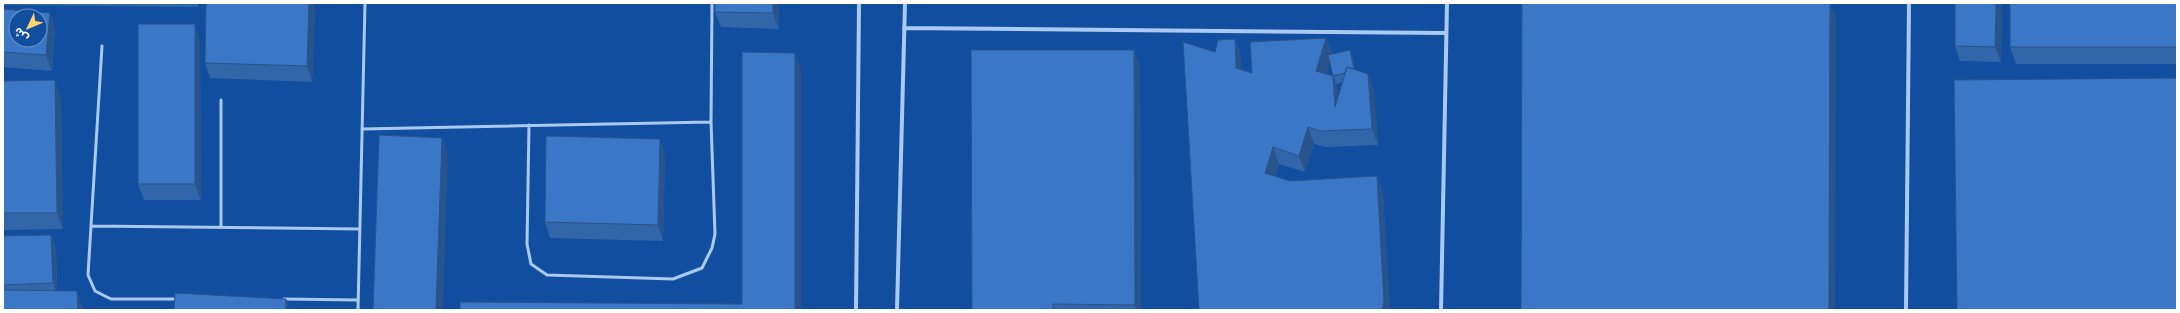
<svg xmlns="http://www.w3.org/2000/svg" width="2180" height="313" font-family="Karla,'Noto Sans Arabic',sans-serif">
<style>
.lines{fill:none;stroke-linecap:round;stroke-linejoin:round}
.lane{stroke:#a8caf5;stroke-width:3}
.street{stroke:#a8caf5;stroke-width:4}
.wall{fill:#3266aa;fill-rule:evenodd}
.shaded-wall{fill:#29538b}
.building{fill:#3a77c6;stroke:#29538b;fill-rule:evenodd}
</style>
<rect width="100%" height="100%" fill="#114e9f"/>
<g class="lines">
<path class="lane" d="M102,46l-14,229 7,16 16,8h67
M529,125l-2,119 4,20 16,11 126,4 29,-11 10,-20 3,-14 -4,-112 1,-119
M362,129l349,-7
M91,226l269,3
M221,227v-127
M284,299l74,1
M358,310l7,-307"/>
<path class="street" d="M904,28l542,5
M856,310l3,-307
M897,310l8,-307
M1441,310l6,-307
M1906,310l3,-307"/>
</g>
<path class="wall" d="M3,3h195v4l-195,-2z
M315,3l-3,79 -102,-4 -5,-15z
M779,3v26l-58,-2 -6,-15z
M2002,3l-1,59 -41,-1 -5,-15z
M2177,3v61h-161l-6,-17z
M3,9l47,4 5,15 -3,43 -49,-4z
M1326,38l6,16 21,4 2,12 13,4 6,17 4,54 -52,2 -12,-3 -9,28 -26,-8 -4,12 15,5 87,-5 6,17 7,117h-191l36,-271 6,17v13l11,4zM1330,62l3,14 3,8 6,-2 -3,11 -13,-19z
M200,40l1,160h-57l-6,-16z
M1140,66l1,244h-169z
M3,81l58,16 2,132 -60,1z
M665,155l-2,86 -113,-3 -5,-16z
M51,235l5,13 1,43 26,17 -80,2v-74z"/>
<path class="shaded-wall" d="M309,3h6l-3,79 -5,-16z
M773,3h6v26l-6,-16z
M1830,3l6,15 -1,292h-6z
M1996,3h6l-1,59 -6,-15z
M50,13l5,15 -3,43 -6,-16z
M195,24l5,16 1,160 -6,-16z
M1326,38l6,17 -10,33 -6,-17z
M1235,39l6,17 1,28 -6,-16z
M1134,50l6,16 1,244h-4l-2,-5z
M1350,50l3,8 4,21 -2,-8z
M795,53l6,17v240h-6z
M1368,74l6,17 4,54 -6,-16z
M1333,76l6,17 -4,14z
M55,80l6,17 2,132 -6,-16z
M1308,127l6,17 -9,28 -6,-16z
M442,138l6,16 -5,156h-7z
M660,139l5,16 -2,86 -5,-16z
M1273,147l6,17 -8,25 -6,-16z
M1377,176l6,17 7,117h-8z
M51,235l5,13 1,48 -4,-13z
M77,291l6,17v2h-5z
M286,299l4,11h-4z"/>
<path class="building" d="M206,3h103l-2,63 -102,-3z
M715,3h58v10l-58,-1z
M1522,3h308l-1,307h-308z
M1955,3h41l-1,44 -40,-1z
M2010,3h167v44h-167z
M3,9l47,4 -4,42 -43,-3zM16,16h24v24h-24z
M138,24h57v160h-57z
M1326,38l-10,33 17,5 2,31 12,-40 21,7 4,55 -52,2 -12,-4 -9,29 -26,-9 -8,26 25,8 87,-5 7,126 -2,8h-183l-16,-268 32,10 3,-12 17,-1 1,29 16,5 -2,-31z
M971,50h163l1,255 -82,-1v6h-81z
M1350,50l4,19 -7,-2 -2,6 -12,3 -5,-21z
M742,52l53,1v257h-335v-8l282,2z
M2177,78v232h-220l-3,-230z
M55,80l2,133h-54v-132z
M379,135l63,3 -6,172h-63z
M546,136l114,3 -2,86 -113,-3z
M51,235l2,48 -50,2v-49z
M3,290l74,1 1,19h-75z
M175,293l111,6v11h-112z"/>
<rect width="2180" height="313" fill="none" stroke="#ffffff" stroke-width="8"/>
<g transform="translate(28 28) rotate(226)"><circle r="19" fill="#114e9f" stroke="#7095c5"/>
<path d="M0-3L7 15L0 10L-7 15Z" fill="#ffd56b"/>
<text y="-6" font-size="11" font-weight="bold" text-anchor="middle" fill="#ffffff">ش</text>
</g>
</svg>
